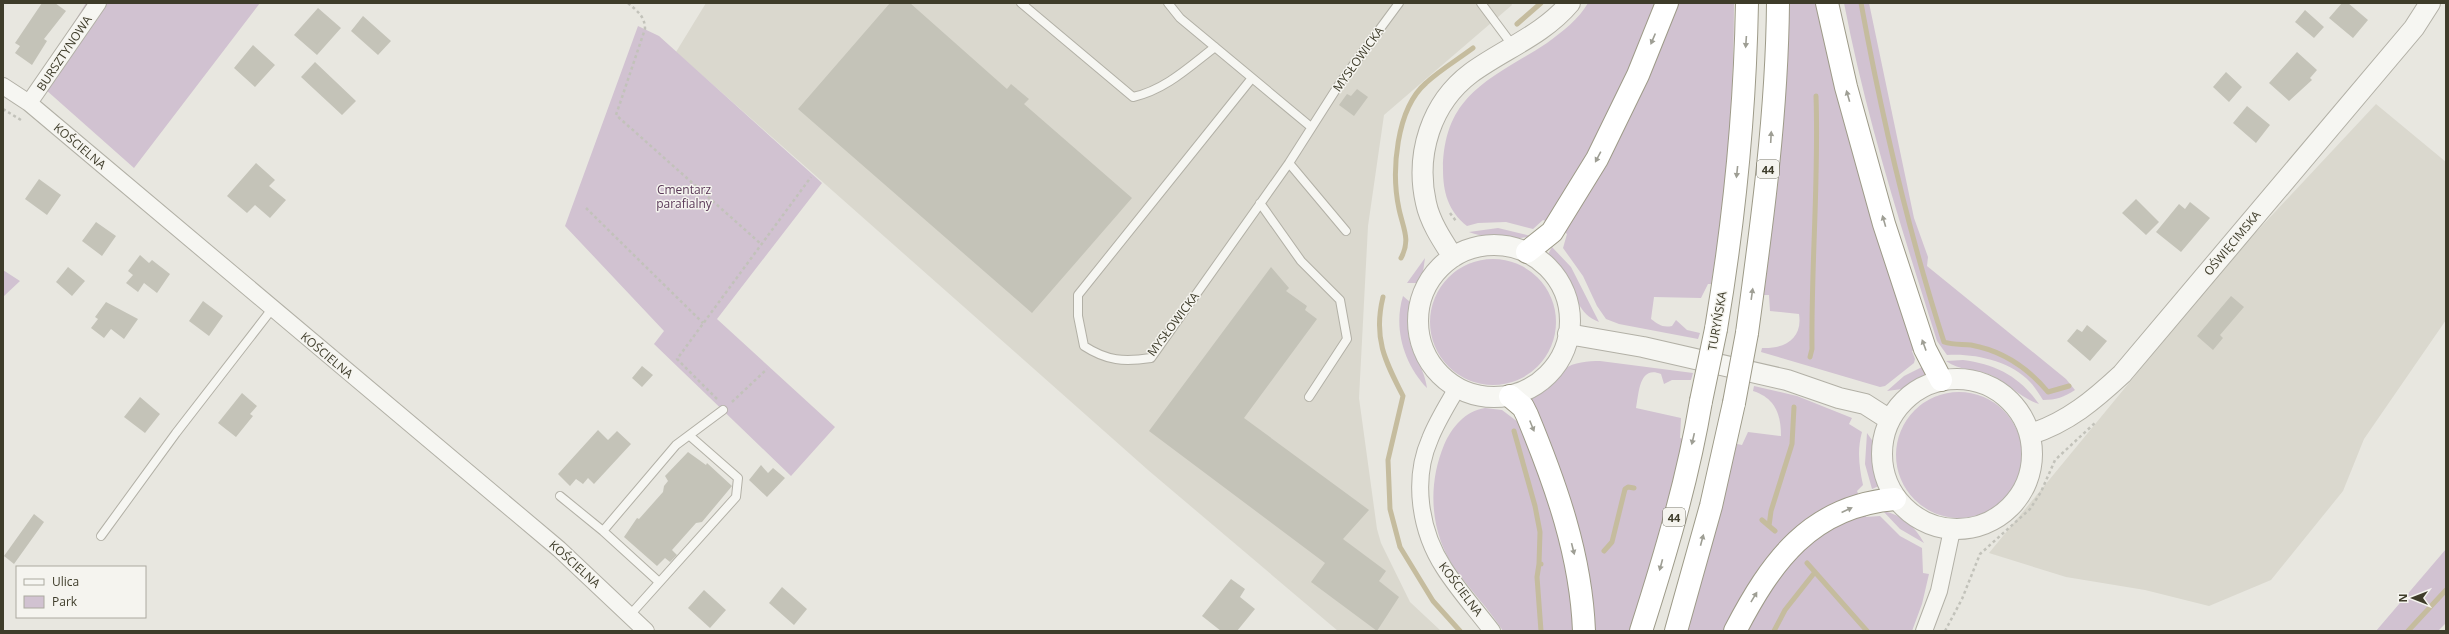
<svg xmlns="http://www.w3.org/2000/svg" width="2449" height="634" font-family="'Open Sans',sans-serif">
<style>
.built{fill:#dad8ce}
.green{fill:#d1c2d1}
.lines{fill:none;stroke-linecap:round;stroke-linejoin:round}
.stream{stroke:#c5bc9e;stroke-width:5}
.building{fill:#c4c3b8}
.service-casing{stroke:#b2b0a6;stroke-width:10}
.minor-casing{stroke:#b2b0a6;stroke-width:18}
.tertiary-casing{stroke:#b2b0a6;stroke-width:22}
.trunk-casing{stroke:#9d9a88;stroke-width:24}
.path{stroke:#c2c2ba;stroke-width:2.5;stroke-dasharray:3 3;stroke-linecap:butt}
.service{stroke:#f6f6f2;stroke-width:8}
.minor{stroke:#f6f6f2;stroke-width:16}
.tertiary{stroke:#f6f6f2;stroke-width:20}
.trunk{stroke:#fff;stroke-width:22}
.trunk-bridge-casing{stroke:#9d9a88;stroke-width:24;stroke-linecap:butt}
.trunk-bridge{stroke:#fff;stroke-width:22}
.oneway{fill:#9e9e94}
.labels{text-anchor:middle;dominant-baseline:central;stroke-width:3;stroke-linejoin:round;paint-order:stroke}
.shield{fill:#f5f4ef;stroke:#757365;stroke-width:1}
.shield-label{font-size:11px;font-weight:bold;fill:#3e3c2a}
.street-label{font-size:12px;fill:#3e3c2a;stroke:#f5f4ef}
.park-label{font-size:12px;fill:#593857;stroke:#f5f4ef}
</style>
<rect width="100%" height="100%" fill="#e8e7e0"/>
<path class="built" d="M706,3h805l1,2 -128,110 -16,111 -9,172 18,131 4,14 29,59 31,29h-103l-190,-161 -472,-418z
M2376,104l70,58v158l-82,119 -21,52 -72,89 -62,26 -64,-16 -79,-13 -77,-24 242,-294z"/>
<path class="green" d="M86,3h174l-126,165 -97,-86z
M1588,3h69l-49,115 -60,104 -5,-2 -10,9 -27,-7 -28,1 -11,3c-19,-15 -24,-34 -24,-57 1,-76 49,-90 104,-126 15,-11 32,-24 41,-40z
M1674,3h60c0,94 -7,189 -23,281h-3l-7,14 -47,-1 -3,22c7,5 11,9 21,7l4,-6 11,10 13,3 -2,6 -79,-15 -13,-5 -9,-13 -14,-30 -20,-28 4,-14 -4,-3z
M1788,3h31l97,347 -4,1 3,8 -1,4 -29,23 -5,1 -119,-35 1,-4c22,1 41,-9 37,-34l-29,-3 -1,-16h-5l15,-121z
M1844,3h25l45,215 14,39 -1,9 139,113 9,11c-11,7 -19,10 -32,10 -4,-6 -8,-13 -13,-18 -19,-21 -56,-29 -83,-27l-10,-14c-35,-111 -71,-223 -93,-338z
M638,26l21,10 163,147 -105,136 118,108 -44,49 -137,-132 10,-13 -99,-105z
M1498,228l33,8c-18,5 -45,2 -62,-4z
M1552,247l19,20 28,55c-21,-8 -23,-27 -33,-44 -5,-9 -12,-15 -19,-22z
M1425,258l-2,14 -6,11h-10z
M1430 322a63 63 0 1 1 126 0a63 63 0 1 1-126 0Z
M3,270l17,11 -17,16z
M1403,296l7,6c-4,16 -3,36 4,52 6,12 11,20 13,34 -23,-24 -34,-60 -24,-92z
M1963,360c33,4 57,17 76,44 -19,-6 -30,-21 -48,-29 -16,-6 -31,-4 -45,-14z
M1600,361l93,12 -2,7h-19l-8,4 -3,-10c-22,-9 -22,19 -25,34l45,10 -1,20 3,1 -22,89 -31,103h-37l-30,-146 -33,-89c16,-6 21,-17 34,-27 10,-7 24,-8 36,-8z
M1922,367l3,8 -23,14 -15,2 17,-15z
M1754,386l43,10 55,22 -3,6 13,8c-5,18 -3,34 1,53l-6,6 2,5 -75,44 -18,19 -41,72h-38l50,-187 5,1 6,-13 33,4c0,-22 -6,-38 -28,-45z
M1896 455a63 63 0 1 1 126 0a63 63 0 1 1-126 0Z
M1485,408l17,2 20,15 41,120 12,86h-72c-14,-22 -32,-40 -47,-61 -26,-36 -29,-84 -12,-125 8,-18 21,-34 41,-37z
M1867,433l7,10v22l7,20 -9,4 -7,-25z
M1883,511c19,4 32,15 41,32l-24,-14z
M1865,512l1,5 14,-1 20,20 22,12 1,25 6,1 -7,30 -10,27h-169l36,-61 40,-34z
M2446,549v74l-8,8h-62z"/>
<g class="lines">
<path class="stream" d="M1861,3c21,115 47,228 83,339 9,3 18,2 27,3 33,6 57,23 77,47l21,-6
M1517,24l24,-21
M1401,258c10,-18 2,-30 -2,-49 -8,-37 -3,-100 27,-126 14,-13 31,-23 47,-35
M1383,297c-10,41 2,64 20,99l-15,64 2,49 10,38 33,54 27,30
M1810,357l2,-8c-1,-85 7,-169 4,-253
M1514,431l21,75 5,26 -1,32
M1762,520l7,6
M1775,531l-6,-5 2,-15 21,-67 2,-37
M1604,551l8,-9 13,-53 3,-2 6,1
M1807,563l60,68
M1541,564h-2l-2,13 4,54
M1774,631l11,-21 30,-38
M2408,631l38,-41"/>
</g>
<path class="building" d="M42,3h13l11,8 -22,28 3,2 -15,24 -17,-12 5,-7 -5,-3z
M890,3h20l97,86 4,-5 18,15 -5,5 108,94 -100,115 -234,-204z
M2342,3h6l20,17 -15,18 -24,-20z
M318,8l23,20 -24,27 -23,-20z
M2305,10l19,17 -10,11 -19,-16z
M363,16l28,25 -13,14 -27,-24z
M253,45l22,20 -20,22 -21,-19z
M2297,52l20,18 -7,8 2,2 -23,21 -20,-18z
M315,62l41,39 -14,14 -41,-38z
M2226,72l16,15 -13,15 -16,-15z
M1357,89l11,8 -14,19 -15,-11 8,-11 4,2z
M2247,106l23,19 -14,18 -23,-20z
M256,163l19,17 -6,6 17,14 -16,18 -15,-13 -8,8 -20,-17z
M39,179l22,16 -14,20 -22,-16z
M2136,199l23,23 -13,13 -24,-22z
M2190,202l20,16 -29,34 -25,-20 23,-28 6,5z
M96,222l20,14 -14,20 -20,-15z
M140,255l9,8 3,-3 18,14 -13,19 -13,-10 -6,9 -12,-9 7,-8 -5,-4z
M68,267l17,14 -13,15 -16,-14z
M1271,267l18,21 -3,3 21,15 -2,4 12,9 -73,99 125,92 -26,29 43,32 -7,10 20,16 -22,34 -66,-49 14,-19 -176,-132z
M2231,296l13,11 -24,28 3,3 -10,12 -16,-14z
M203,301l20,15 -14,20 -20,-15z
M106,302l32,17 -14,20 -13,-10 -7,9 -13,-10 7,-9 -3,-2z
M2087,325l20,16 -17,20 -23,-20 10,-12 5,3z
M642,366l11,9 -11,12 -10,-9z
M242,393l15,13 -7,8 3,2 -17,21 -18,-14z
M140,397l20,17 -15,19 -21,-16z
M598,430l10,10 9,-9 14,13 -37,40 -6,-6 -5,6 -7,-5 -6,7 -12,-12z
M688,452l18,13 1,-2 25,23 -30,36 -6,1 -24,27 5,5 -7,7 -5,-4 -8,8 -33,-29 13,-19 2,1 24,-27 1,-6 4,-5 -3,-5z
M761,465l7,8 5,-5 12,10 -18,19 -18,-17z
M34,514l10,8 -30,42 -10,-8z
M1231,579l14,10 -5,8 15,12 -18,22h-16l-19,-15z
M782,587l25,22 -13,16 -25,-22z
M704,590l22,20 -16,18 -22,-20z"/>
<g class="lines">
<defs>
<path id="service" d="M1021,3l112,94c32,-7 56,-30 82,-50
M1168,3l12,15 131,109
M1481,3l32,43
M1252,78l-174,217v21l6,30c23,15 40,16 67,12l138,-195 51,-80 59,-80
M1289,163l57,68
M1260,203l41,58 39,39 7,39 -38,58
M560,496l43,35 56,51
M603,531l73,-86 47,-35
M101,536l75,-103 96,-124
M630,615l106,-118 2,-19 -48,-42"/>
<path id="minor" d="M3,86l26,17 530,446 87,82
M29,103l69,-100
M1457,388c-9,16 -20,33 -27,51 -18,41 -10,92 14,129 14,22 32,42 48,63
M1924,631l15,-40 13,-61"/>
<path id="tertiary" d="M1418 321a76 76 0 1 1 152 0a76 76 0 1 1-152 0Z
M1453,257c-11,-17 -23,-35 -27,-54 -11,-49 5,-100 45,-130 33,-24 72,-38 99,-70
M1568,334l75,13 144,33 52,18 26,6 25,16
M1882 454a75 75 0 1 1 150 0a75 75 0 1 1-150 0Z
M2031,434c37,-12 63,-34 91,-60l292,-346 16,-25"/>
<path id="trunk" d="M1827,3l19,84 38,137 41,125 16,31
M1527,252l25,-20 45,-73 41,-84 29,-72
M1716,329c18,-107 29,-217 31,-326
M1747,333c15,-110 30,-219 31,-330
M1510,396l13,11 4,8c29,70 54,140 57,216
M1641,631c24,-75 47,-152 60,-230
M1676,631l35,-125 23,-103
M1735,631c36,-69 75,-125 160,-132"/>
</defs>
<use href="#service" class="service-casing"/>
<use href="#minor" class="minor-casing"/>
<use href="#tertiary" class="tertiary-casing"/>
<use href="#trunk" class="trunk-casing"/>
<path class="path" d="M628,3c9,8 17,13 17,26l-29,86 145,129
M3,109l18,11
M586,208l117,115
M1450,213l6,8
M717,399l-40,-40 134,-182
M732,402l35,-33
M1945,631l17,-32 18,-45 50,-45 11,-17 14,-32 41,-38"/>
<use href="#service" class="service"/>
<use href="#minor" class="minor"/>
<use href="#tertiary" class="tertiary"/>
<use href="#trunk" class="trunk"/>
<defs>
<path id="trunk-bridge" d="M1701,401l15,-72
M1734,403l13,-70"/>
</defs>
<use href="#trunk-bridge" class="trunk-bridge-casing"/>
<use href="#trunk-bridge" class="trunk-bridge"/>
</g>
<defs><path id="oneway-solid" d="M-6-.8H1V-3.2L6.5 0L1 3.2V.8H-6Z"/></defs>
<g class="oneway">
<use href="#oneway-solid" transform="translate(1653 39) rotate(113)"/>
<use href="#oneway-solid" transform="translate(1746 42) rotate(94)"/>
<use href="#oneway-solid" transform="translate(1848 96) rotate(-106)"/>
<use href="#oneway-solid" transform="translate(1771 137) rotate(-87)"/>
<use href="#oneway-solid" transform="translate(1598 157) rotate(118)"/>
<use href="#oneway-solid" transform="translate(1737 172) rotate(96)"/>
<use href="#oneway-solid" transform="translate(1884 221) rotate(-106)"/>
<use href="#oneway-solid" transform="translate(1752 294) rotate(-82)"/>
<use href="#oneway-solid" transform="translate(1924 345) rotate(-110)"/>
<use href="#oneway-solid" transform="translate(1532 426) rotate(68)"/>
<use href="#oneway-solid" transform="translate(1693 439) rotate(103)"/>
<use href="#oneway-solid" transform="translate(1847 510) rotate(-25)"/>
<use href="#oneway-solid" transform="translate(1702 540) rotate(-75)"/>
<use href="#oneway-solid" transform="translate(1573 549) rotate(76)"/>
<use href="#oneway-solid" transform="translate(1661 565) rotate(105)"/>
<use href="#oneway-solid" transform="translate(1754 597) rotate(-59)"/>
</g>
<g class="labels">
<g class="shield">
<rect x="1757" y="160" width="22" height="18" rx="3"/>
<rect x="1663" y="508" width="22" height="18" rx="3"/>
</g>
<g class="shield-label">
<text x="1768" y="169">44</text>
<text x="1674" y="517">44</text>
</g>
<g class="street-label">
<text transform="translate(64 53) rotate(-56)">BURSZTYNOWA</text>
<text transform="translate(1358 59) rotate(-54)">MYSŁOWICKA</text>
<text transform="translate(80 146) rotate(40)">KOŚCIELNA</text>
<text transform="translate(2232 243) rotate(-50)">OŚWIĘCIMSKA</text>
<text transform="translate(1717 321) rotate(-80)">TURYŃSKA</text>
<text transform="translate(1173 324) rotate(-53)">MYSŁOWICKA</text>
<text transform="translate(327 355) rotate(40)">KOŚCIELNA</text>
<text transform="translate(575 564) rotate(42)">KOŚCIELNA</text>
<text transform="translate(1461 589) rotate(53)">KOŚCIELNA</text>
</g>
<g class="park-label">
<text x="684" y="189">Cmentarz<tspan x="684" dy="14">parafialny</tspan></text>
</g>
</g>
<rect width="2449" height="634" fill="none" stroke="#3e3c2a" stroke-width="8"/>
<rect x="16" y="566" width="130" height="52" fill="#f5f4ef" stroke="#acaaa0"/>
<rect x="24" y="579" width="20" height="6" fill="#f6f6f2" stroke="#acaaa0"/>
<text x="52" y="586" font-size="12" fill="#3e3c2a">Ulica</text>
<rect x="24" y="596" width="20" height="12" fill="#d1c2d1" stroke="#acaaa0"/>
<text x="52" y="606" font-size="12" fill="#3e3c2a">Park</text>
<g transform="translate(2413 598) rotate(270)" stroke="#f5f4ef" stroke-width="3" paint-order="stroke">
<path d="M0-3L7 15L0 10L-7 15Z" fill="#3e3c2a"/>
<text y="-6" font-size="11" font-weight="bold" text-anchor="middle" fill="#3e3c2a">N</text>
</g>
</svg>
